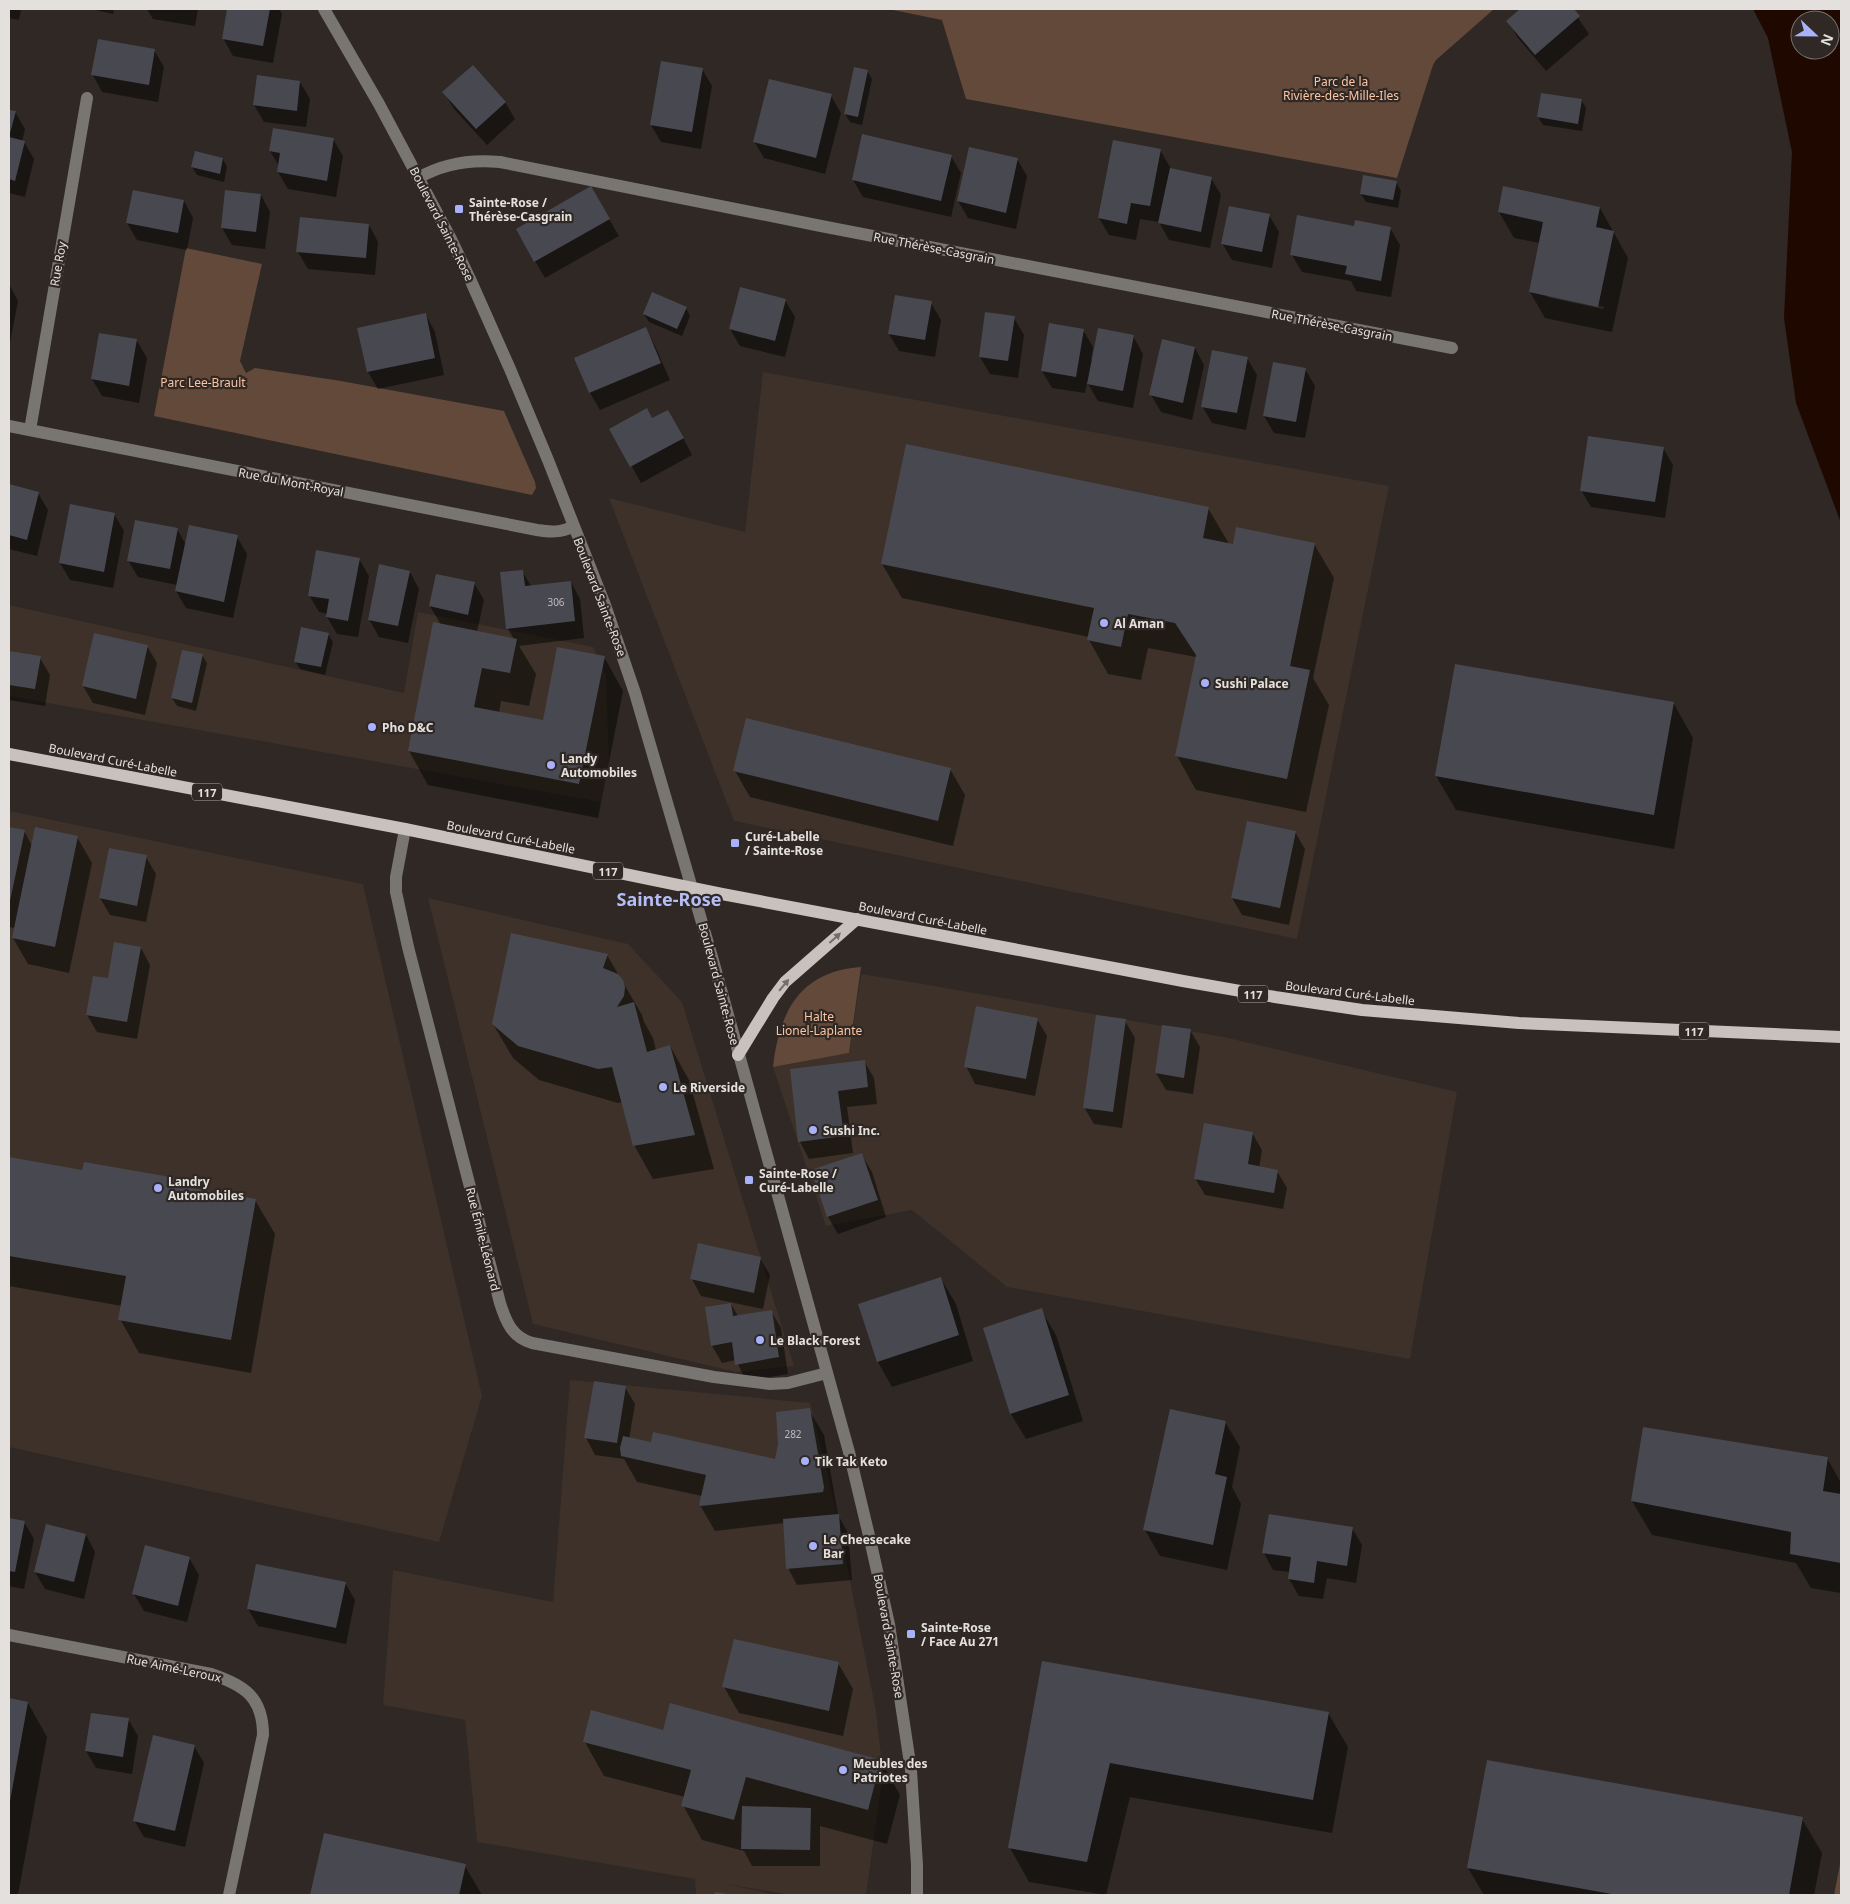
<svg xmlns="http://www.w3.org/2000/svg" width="1850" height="1904" font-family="'Noto Sans',sans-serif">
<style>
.built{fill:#3d3129}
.green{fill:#62493a}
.water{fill:#1f0800;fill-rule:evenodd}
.shadow{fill:#0007;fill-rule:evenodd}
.building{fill:#484950}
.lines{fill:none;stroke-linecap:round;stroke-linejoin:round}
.minor{stroke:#797573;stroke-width:12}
.major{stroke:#c8c1bd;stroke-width:12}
.oneway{fill:#746d69}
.poi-dot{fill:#a7b1fc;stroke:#2f2824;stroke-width:2}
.labels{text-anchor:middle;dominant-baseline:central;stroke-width:4.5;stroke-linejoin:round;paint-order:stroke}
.number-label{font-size:10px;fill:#bdbaba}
.shield{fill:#2f2824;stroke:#aea9a6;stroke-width:1}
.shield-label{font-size:11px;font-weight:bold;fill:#e4e0dd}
.park-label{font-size:12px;fill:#fdc5a3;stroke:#2f2824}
.poi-label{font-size:12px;font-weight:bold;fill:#e4e0dd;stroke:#2f2824;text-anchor:start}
.street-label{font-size:12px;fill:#e4e0dd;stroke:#2f2824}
.district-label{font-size:18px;font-weight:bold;fill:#b5bdf6;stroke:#2f2824}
</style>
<rect width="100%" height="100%" fill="#2f2824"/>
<path class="built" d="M763,372l626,114 -92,453 -563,-118 -125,-323 136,34z
M9,605l395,88 14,-81 175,35 13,28 3,88 -8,39 -592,-106z
M9,811l354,73 119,512 -43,146 -430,-95z
M428,898l200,46 54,58 112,364 -58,6 -203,-48z
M861,974l68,11 295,52 233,55 -47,267 -403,-72 -95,-77 -86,16 -53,-159 76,-14z
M570,1380l240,23 25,102 41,206 7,62 -17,122h-75l-65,-11 50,11h-80l-1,-16 -218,-37 -12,-122 -82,-15 10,-135 160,32z"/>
<path class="green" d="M888,9h606l-58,51 -3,5 -36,113 -431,-79 -24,-79z
M186,248l76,16 -22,97 6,12 9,-5 86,13 163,30 31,71 1,6 -4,7 -378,-79z
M861,967l-12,86 -76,14c6,-55 27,-96 88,-100z
M1841,1859v36h-7z"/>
<path class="water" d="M1753,9h88v514l-45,-120 -12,-85 8,-166 -24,-114zM1800,20h30v30h-30z"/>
<path class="shadow" d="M9,9h12l-2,11 -10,-2z
M91,9h23l-1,5z
M147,9h51l-3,17 -42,-7z
M229,9h50l3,5 -9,49 -40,-7 -10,-18z
M1522,9h50l17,25 -43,37 -28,-33 -10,-17z
M154,50l10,17 -6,35 -56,-10 -9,-17z
M702,69l10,17 -11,63 -40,-7 -10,-17z
M867,71l5,8 -10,46 -12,-3 -5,-8z
M258,77l42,5 10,17 -4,28 -42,-5 -10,-17z
M444,92l61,10 10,17 -28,26 -33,-36z
M831,96l10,17 -16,61 -61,-16 -10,-17z
M1581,100l5,8 -4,23 -39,-6 -5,-8z
M9,111l6,1 10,17 -3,13h2l10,17 -9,38 -16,-4z
M333,139l10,17 -7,41 -48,-8 -10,-17 1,-6 -9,-15z
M1160,150l10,17v2l41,9 10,17 -11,53 -41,-8 -10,-18 -19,-3 -4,21 -27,-5 -10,-17z
M951,156l10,17 -10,44 -88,-20 -10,-17z
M223,159l4,8 -3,15 -27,-7 -5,-8z
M1017,159l10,17 -11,53 -48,-11 -10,-17z
M1396,182l5,9 -3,17 -32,-6 -5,-8z
M591,188l28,48 -74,42 -28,-48z
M261,195l9,17 -5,37 -33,-4 -10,-17z
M184,201l9,17 -6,32 -50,-10 -10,-17z
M1600,208l28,50 -16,74 -67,-14 -15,-26 10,-49 -26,-5 -15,-26zM1547,295l57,12 -1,2 -56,-12z
M1269,215l10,17 -7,36 -40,-8 -10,-17z
M369,225l9,17 -3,33 -67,-6 -10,-17z
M1390,228l10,17 -9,52 -35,-6 -5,-10 -49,-9 -10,-17z
M9,284l9,17 -9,47z
M785,300l10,17 -10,40 -45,-11 -10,-17z
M931,303l10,17 -6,37 -36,-6 -10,-17z
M686,308l4,8 -8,20 -33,-14 -5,-8z
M426,315l9,17 9,43 -66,14 -10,-17 -9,-43z
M1014,318l10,17 -6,43 -28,-4 -10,-17z
M646,329l9,17 15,34 -70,30 -10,-17 -14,-35z
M1083,330l10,17 -2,13h2l40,-24 10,18 -10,54 -35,-7 -11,-19 -2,11 -33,-5 -10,-17z
M100,334l37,7 10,17 -8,45 -37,-7 -10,-17z
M1195,348l9,17 -12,55 -31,-8 -10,-17z
M1247,358l10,17 -11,55 -34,-7 -10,-17z
M1305,369l10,17 -10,52 -31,-5 -10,-17z
M678,428l14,27 -51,28 -30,-54z
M1663,448l10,17 -8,53 -74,-11 -10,-17z
M9,486l29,7 10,17 -11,46 -28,-7z
M1208,508l20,34v2h86l20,34 -21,100 16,27 -23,107 -110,-22 -19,-34 19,-99 -48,-9 -7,32 -33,-6 -19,-34v-3l-187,-39 -20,-34z
M114,514l10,17 -11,57 -43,-8 -10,-17z
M177,529l9,16 51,-8 10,17 -14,64 -47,-10 -10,-17 1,-6 -39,-8 -10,-17z
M359,559l10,17 -11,61 -21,-3 -10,-17 1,-3 -9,-2 -10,-17z
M522,571l9,15 40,-4 9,17 4,39 -65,8 17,28 -7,32 -28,-5 -2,12 45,9 60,-65 19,34 -25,127 -170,-33 -19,-34 32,-126 -11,-19 44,-23 10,17 -7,32 37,7 -6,-10 -6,-56z
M410,572l9,17 -11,54 -29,-6 -10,-18z
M328,634l5,8 -8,33 -25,-6 -5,-8z
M147,646l10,17 -12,52 -52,-12 -10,-17z
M9,652l31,6 10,17 -5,31 -36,-6z
M202,655l5,8 -11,48 -19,-5 -5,-8z
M1674,704l19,34 -19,111 -218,-39 -20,-34z
M950,769l15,26 -12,51 -203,-49 -15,-26z
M9,828l15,3 8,15 45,-9 15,26 -23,110 -41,-9 -15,-26 2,-10 -6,-1z
M1295,832l10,17 -16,76 -47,-10 -10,-17z
M146,857l10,17 -10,48 -36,-7 -10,-17z
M141,948l9,17 -13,74 -40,-7 -10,-17 22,-35z
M607,955l35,60 2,7 9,16 3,12 14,-4 19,34 25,89 -61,10 -19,-34 -11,-43 -5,1 -79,-23 -26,-22 -20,-34z
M1037,1019l10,17 -12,60 -60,-12 -9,-18z
M1125,1021l10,17 -13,90 -28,-4 -10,-17z
M1190,1030l10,17 -7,47 -27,-4 -10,-17z
M864,1061l10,17 3,26 -30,3 6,46 -44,6 -9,-17 -9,-72z
M1252,1133l10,17 -3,18 18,3 10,17 -4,21 -78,-14 -10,-17z
M862,1155l10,17 14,45 -48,17 -10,-17 -15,-46z
M9,1158l74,13 99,9 4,8 69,12 20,34 -24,139 -112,-20 -19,-34 2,-13 -113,-20z
M760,1258l10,17 -7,34 -62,-13 -9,-17z
M941,1279l15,25 17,57 -81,26 -14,-25z
M731,1304l7,12 33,-5 10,17 7,46 -42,7 -10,-21 -14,3 -10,-17z
M1041,1310l15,25 27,86 -57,18 -15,-25 -27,-86z
M625,1387l10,17 -6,35 22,5 125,17 4,-17 29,-34 15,25 14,80 10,18 4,47 -55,5 -9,-17 -4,-45 -69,8 -15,-26 2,-9 -65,-14 -13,-23 -29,-4 -9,-17z
M1225,1422l15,25 -8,40 9,17 -14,66 -67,-14 -15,-26z
M1827,1458l14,25v110l-30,-5 -15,-25 -144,-28 -20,-34z
M9,1519l15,3 10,17 -10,50 -15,-3z
M1352,1528l10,17 -6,38 -29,-5 -4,21 -24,-3 -10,-17 1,-7 -17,-2 -9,-17z
M86,1535l9,17 -11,47 -39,-10 -10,-17z
M189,1558l10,17 -12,47 -43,-11 -10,-17z
M345,1583l10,17 -9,44 -88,-18 -10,-17z
M838,1663l15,26 -10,47 -104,-23 -15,-26z
M1043,1663l285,50 20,34 -16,86 -202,-36 -24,98 -77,-13 -19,-34z
M9,1699l19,4 19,34 -29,158h-9z
M92,1714l36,5 10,17 -6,38 -36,-6 -10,-17z
M664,1731l217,30 19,34 -13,49 -67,-18v40h-68l-8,-15 -42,-11 -19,-35 2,-8 -81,-21 -19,-34z
M194,1746l10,17 -19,84 -41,-10 -10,-17z
M1802,1819l20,34 -8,42h-330l-16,-27z
M325,1834l140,32 17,29h-171z"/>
<path class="building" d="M227,9h43l-7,37 -41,-7z
M1520,9h54l6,7 -45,39 -29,-34z
M98,39l57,10 -6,36 -58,-10z
M661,61l42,7 -11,64 -42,-7z
M473,65l33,37 -30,27 -34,-37z
M854,67l14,3 -10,47 -14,-3z
M257,75l43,6 -3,30 -44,-6z
M769,79l63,15 -16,64 -63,-16z
M1541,93l41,6 -4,25 -41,-7z
M9,110l7,1 -7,26 16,4 -10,40 -6,-2z
M273,128l61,10 -7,43 -50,-9 3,-19 -11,-2z
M862,134l90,21 -11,46 -89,-21z
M1113,140l48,9 -11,57 -19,-3 -4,21 -29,-6z
M969,147l49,11 -12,55 -49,-12z
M195,151l28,7 -3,16 -29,-7z
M1170,168l42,9 -11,55 -43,-9z
M1363,175l34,6 -4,19 -33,-6z
M591,186l19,33 -76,43 -18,-33z
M1503,186l97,21 -4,20 18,4 -16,76 -69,-15 14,-70 -45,-10z
M133,190l51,10 -6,33 -52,-10z
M225,190l36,4 -5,38 -35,-4z
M1229,206l41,8 -8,38 -41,-8z
M1297,215l57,11 1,-6 36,7 -10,54 -36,-7 2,-8 -57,-11z
M300,217l69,7 -3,34 -70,-6z
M740,287l46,12 -11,42 -46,-12z
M652,292l35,15 -10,22 -34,-15z
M895,295l37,6 -7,39 -37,-6z
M985,312l30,4 -7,45 -29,-4z
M426,313l9,45 -68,14 -10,-44z
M1049,323l35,6 -8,48 -35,-6z
M646,327l15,36 -72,30 -15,-35z
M1098,328l36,7 -11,56 -36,-7z
M99,333l38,6 -8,47 -38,-7z
M1162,339l33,8 -12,56 -34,-8z
M1212,350l36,7 -11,56 -36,-6z
M1273,362l33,6 -10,54 -33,-6z
M647,408l5,10 16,-8 16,28 -54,29 -21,-38z
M1588,436l76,11 -9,55 -75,-11z
M906,444l303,63 -6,31 30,6 3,-17 79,16 -25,123 20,4 -23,109 -112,-23 21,-101 -21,-32 -47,-9 -7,33 -15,-3 -19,-4 7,-32 -213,-44z
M9,484l30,8 -12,48 -18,-5z
M70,504l45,9 -11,59 -45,-9z
M135,520l43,8 -8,41 -43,-8z
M189,525l49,10 -14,67 -49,-11z
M316,550l44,8 -12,63 -22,-4 3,-18 -21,-3z
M379,564l31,7 -12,55 -30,-6z
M523,570l2,16 46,-5 4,40 -69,8 -6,-57z
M436,574l39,8 -7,33 -39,-9z
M433,622l84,17 -7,34 -28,-5 -8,39 69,13 14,-73 48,9 -26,128 -171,-33z
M301,627l28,6 -8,34 -27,-5z
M94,633l54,12 -12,54 -54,-13z
M182,650l21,4 -11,49 -21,-5z
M9,651l32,5 -6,33 -26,-4z
M1455,664l219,38 -20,113 -219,-39z
M746,718l205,50 -13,53 -205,-50z
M1247,821l49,10 -16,77 -49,-10z
M9,827l16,3 -15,71h-1z
M35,827l43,9 -23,111 -43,-9z
M109,848l38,7 -10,51 -38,-8z
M511,933l97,21 -5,14 15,6 5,6 2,7 -1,9 -7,11 17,-5 13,50 23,-7 25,90 -62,11 -21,-79 -14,2 -80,-23 -26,-22z
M114,942l27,5 -14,75 -41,-7 7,-39 15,2z
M976,1006l62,12 -12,61 -62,-12z
M1096,1015l30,4 -13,93 -30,-4z
M1162,1025l29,4 -7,49 -29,-5z
M865,1060l3,27 -30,4 6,45 -46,6 -8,-73z
M1204,1123l49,9 -5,32 30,6 -4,23 -80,-14z
M862,1153l16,47 -51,17 -16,-47z
M9,1157l73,13 2,-8 98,17 -1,7 75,13 -25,141 -113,-20 8,-44 -117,-20z
M698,1243l63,14 -7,36 -64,-14z
M941,1277l18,58 -82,27 -19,-58z
M731,1303l2,13 39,-6 7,47 -44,8 -3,-23 -21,4 -6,-39z
M1042,1308l27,87 -59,19 -27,-86z
M594,1381l32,5 -9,57 -33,-5z
M810,1408l14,79 -1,5 -122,14 -2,-1 7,-30 -85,-19 -1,-8 3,-12 28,6 2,-10 122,27 3,-15 -2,-32z
M1170,1409l56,12 -11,53 12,3 -14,68 -70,-15z
M1643,1427l185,30 -5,34 18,3v69l-51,-9 1,-22 -160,-31z
M839,1514l4,50 -57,5 -3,-50z
M1269,1514l84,13 -6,39 -30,-5 -3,22 -26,-4 3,-22 -29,-4z
M9,1518l16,3 -10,51 -6,-1z
M46,1524l40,10 -12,48 -40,-10z
M145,1545l45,12 -12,49 -46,-12z
M256,1564l90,18 -10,46 -89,-19z
M734,1639l105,23 -10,49 -107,-24z
M1042,1661l287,51 -16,88 -203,-37 -23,99 -79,-14z
M9,1698l19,4 -18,99h-1z
M670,1703l211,57 -13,50 -122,-33 -12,43 -53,-14 10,-36 -108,-28 8,-32 72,20z
M91,1713l38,5 -6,39 -38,-6z
M153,1735l42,10 -20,86 -42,-10z
M1487,1760l316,57 -14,78h-172l-150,-27z
M742,1806l69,2 -1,42 -69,-1z
M324,1833l142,31 -7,31h-149z
M715,1892l13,2v1h-14z"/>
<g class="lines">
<path class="minor" d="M324,9l55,95 72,135 19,40 40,90 38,91 57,145 30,88 77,264 137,495 22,92 18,80 22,146 6,95v30
M418,178c26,-15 52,-19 82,-16l321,64 631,122
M9,426l528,104c13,2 24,3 37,-4
M30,430l57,-332
M405,829l-9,48v15l12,55 92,356c6,19 12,34 32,40l182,34 56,7 18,-1 39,-10
M9,1635l202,39c33,11 52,23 52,61l-34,160"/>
<path class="major" d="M9,754l396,75 317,65 461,87 92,16 87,13 157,13 322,14
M738,1055l35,-57 12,-16 72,-63"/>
</g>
<defs><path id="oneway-solid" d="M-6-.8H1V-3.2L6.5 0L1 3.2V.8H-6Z" transform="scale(1.25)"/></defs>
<g class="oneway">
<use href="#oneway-solid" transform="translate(835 938) rotate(-42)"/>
<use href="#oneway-solid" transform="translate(784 985) rotate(-50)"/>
</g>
<g class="poi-dot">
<rect x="454" y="204" width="10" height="10" rx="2.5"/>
<circle cx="1104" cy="623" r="5"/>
<circle cx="1205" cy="683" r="5"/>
<circle cx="372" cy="727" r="5"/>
<circle cx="551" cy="765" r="5"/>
<rect x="730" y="838" width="10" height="10" rx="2.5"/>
<circle cx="663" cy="1087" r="5"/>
<circle cx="813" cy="1130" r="5"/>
<rect x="744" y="1175" width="10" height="10" rx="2.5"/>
<circle cx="158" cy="1188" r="5"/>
<circle cx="760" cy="1340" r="5"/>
<circle cx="805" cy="1461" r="5"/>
<circle cx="813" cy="1546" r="5"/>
<rect x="906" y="1629" width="10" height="10" rx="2.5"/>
<circle cx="843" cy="1770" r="5"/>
</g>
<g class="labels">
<g class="number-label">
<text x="556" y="602">306</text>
<text x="793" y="1434">282</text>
</g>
<g class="shield">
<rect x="192" y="783.5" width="30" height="17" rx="4"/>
<rect x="593" y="862.5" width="30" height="17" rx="4"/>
<rect x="1238" y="985.5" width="30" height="17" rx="4"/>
<rect x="1679" y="1022.5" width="30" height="17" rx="4"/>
</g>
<g class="shield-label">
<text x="207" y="792">117</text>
<text x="608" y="871">117</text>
<text x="1253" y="994">117</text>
<text x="1694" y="1031">117</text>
</g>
<g class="park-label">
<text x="1341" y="81">Parc de la<tspan x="1341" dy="14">Rivière-des-Mille-Iles</tspan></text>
<text x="203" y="382">Parc Lee-Brault</text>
<text x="819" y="1016">Halte<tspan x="819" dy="14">Lionel-Laplante</tspan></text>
</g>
<g class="poi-label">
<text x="469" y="202">Sainte-Rose /<tspan x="469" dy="14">Thérèse-Casgrain</tspan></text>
<text x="1114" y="623">Al Aman</text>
<text x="1215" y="683">Sushi Palace</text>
<text x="382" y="727">Pho D&amp;C</text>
<text x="561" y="758">Landy<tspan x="561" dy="14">Automobiles</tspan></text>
<text x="745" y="836">Curé-Labelle<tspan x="745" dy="14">/ Sainte-Rose</tspan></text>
<text x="673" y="1087">Le Riverside</text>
<text x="823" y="1130">Sushi Inc.</text>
<text x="759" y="1173">Sainte-Rose /<tspan x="759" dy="14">Curé-Labelle</tspan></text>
<text x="168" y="1181">Landry<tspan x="168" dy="14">Automobiles</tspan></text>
<text x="770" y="1340">Le Black Forest</text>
<text x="815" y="1461">Tik Tak Keto</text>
<text x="823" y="1539">Le Cheesecake<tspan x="823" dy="14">Bar</tspan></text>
<text x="921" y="1627">Sainte-Rose<tspan x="921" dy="14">/ Face Au 271</tspan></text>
<text x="853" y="1763">Meubles des<tspan x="853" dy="14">Patriotes</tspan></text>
</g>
<g class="street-label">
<text transform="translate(442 224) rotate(63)">Boulevard Sainte-Rose</text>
<text transform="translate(934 248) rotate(11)">Rue Thérèse-Casgrain</text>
<text transform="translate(58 264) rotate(-80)">Rue Roy</text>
<text transform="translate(1332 325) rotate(11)">Rue Thérèse-Casgrain</text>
<text transform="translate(291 482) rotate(11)">Rue du Mont-Royal</text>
<text transform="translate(600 597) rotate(69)">Boulevard Sainte-Rose</text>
<text transform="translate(113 760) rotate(11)">Boulevard Curé-Labelle</text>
<text transform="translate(511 837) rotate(11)">Boulevard Curé-Labelle</text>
<text transform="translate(923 918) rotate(11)">Boulevard Curé-Labelle</text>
<text transform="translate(719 984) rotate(75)">Boulevard Sainte-Rose</text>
<text transform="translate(1350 993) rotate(7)">Boulevard Curé-Labelle</text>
<text transform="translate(483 1239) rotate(76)">Rue Émile-Léonard</text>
<text transform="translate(889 1636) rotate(80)">Boulevard Sainte-Rose</text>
<text transform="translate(174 1668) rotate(12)">Rue Aimé-Leroux</text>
</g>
<g class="district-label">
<text x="669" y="899">Sainte-Rose</text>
</g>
</g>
<rect width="1850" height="1904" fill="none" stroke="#e4e0dd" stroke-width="20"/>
<g transform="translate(1815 35) rotate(112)"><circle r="24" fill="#2f2824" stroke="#77726e"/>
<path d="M0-4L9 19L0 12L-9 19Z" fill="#a7b1fc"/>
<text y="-8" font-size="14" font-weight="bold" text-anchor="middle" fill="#e4e0dd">N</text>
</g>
</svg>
